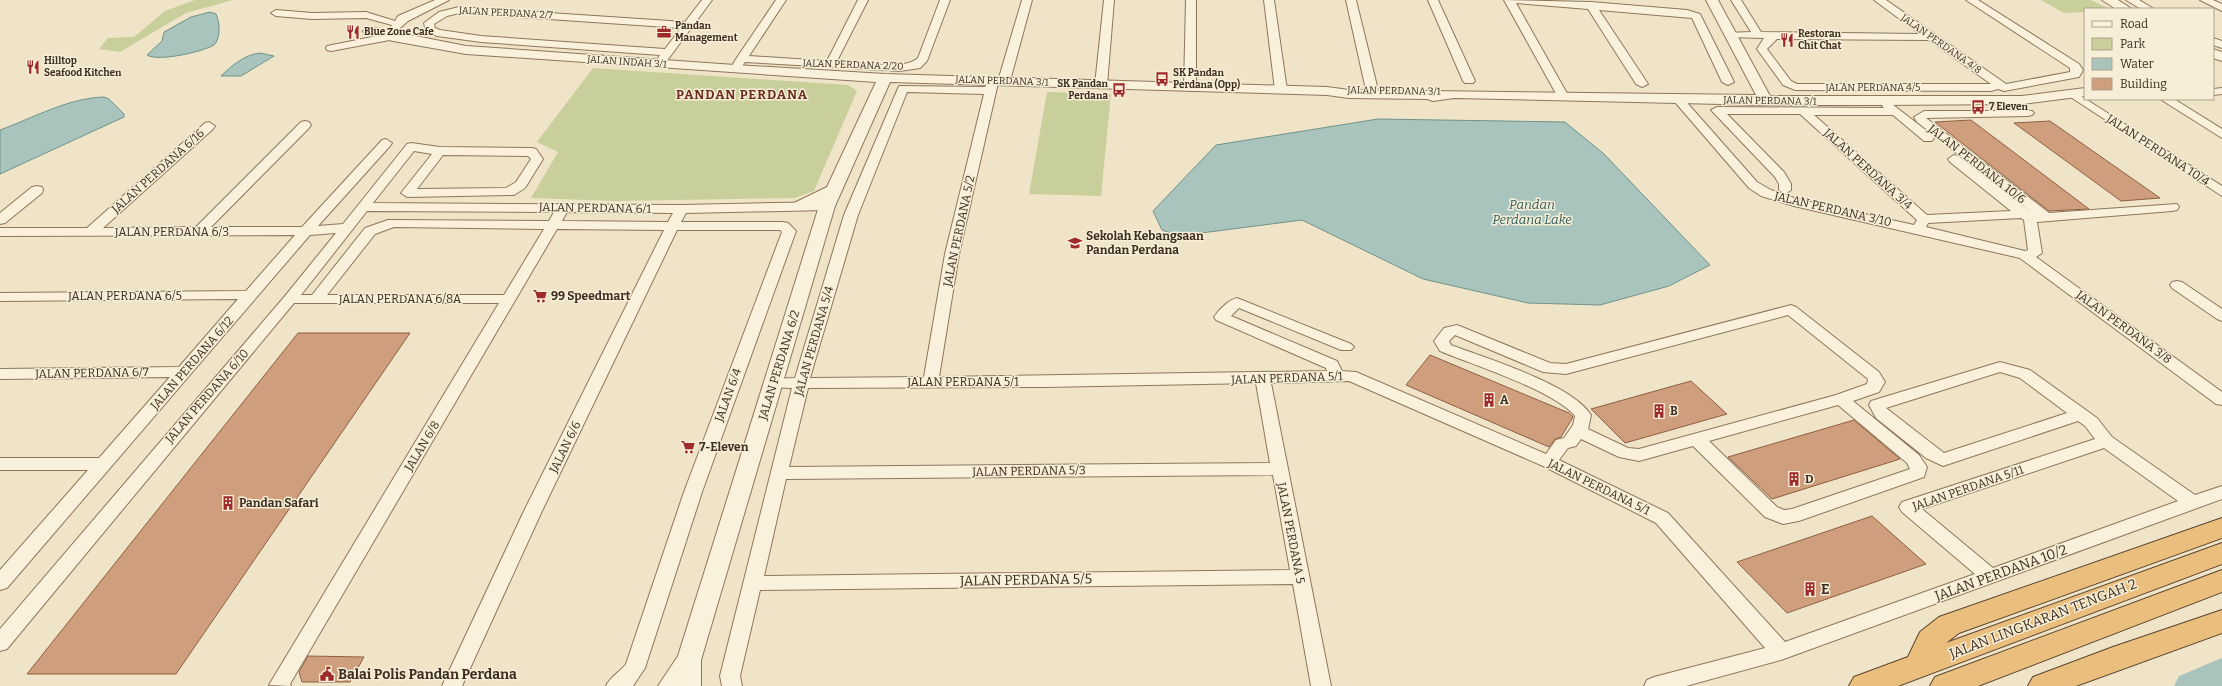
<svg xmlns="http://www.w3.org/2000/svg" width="2222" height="686" font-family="Bitter,serif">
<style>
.green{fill:#c9cf9b}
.water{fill:#a9c4bc;stroke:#6f938a}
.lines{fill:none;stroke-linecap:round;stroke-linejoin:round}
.river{fill:#a9c4bc;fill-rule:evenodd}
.building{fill:#cf9f7d;stroke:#8d5f41}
.minor-casing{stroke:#8d765c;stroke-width:2}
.tertiary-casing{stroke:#8d765c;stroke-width:2}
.trunk-casing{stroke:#5b4430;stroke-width:2}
.minor{fill:#faf1dc;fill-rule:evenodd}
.tertiary{fill:#faf1dc;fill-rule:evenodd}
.trunk{fill:#eabe7c;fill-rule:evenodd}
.labels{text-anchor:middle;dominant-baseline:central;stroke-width:3;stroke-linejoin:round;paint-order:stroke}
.far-street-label{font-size:10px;fill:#3d2e20;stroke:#f7eed8}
.far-poi-label{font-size:10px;font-weight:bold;fill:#3d2e20;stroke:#f7eed8;text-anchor:start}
.street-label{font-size:12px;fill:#3d2e20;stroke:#f7eed8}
.poi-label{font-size:12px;font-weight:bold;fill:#3d2e20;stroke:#f7eed8;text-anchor:start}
.far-district-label{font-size:13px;font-weight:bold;letter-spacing:1px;fill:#6b2e1e;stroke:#f7eed8}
.water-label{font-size:13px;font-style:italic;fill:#2f5d5a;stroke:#f7eed8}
.near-street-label{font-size:14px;fill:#3d2e20;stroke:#f7eed8}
.near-poi-label{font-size:14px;font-weight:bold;fill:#3d2e20;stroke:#f7eed8;text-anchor:start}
</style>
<rect width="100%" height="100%" fill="#f0e4c8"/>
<path class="green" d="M195,0h38l-47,13 -66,39 -21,-3 9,-11 26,-1 31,-26z
M2041,0h50l18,9h-24v3l-21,1z
M593,68l255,17 9,6 -43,100 -19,7 -179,3 -85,-3 27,-46 -21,-10z
M1047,92l64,2 -10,102 -72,-2z"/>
<path class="water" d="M210,12l6,2c4,9 5,24 -2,31 -12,7 -56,17 -67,10l15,-14 2,-9 27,-15z
M260,53l14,3 -33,20h-20c10,-10 25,-22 39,-23z
M104,97l5,2 15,15v3l-124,57v-44c33,-12 68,-32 104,-33z
M1378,119l187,3 39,32 106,111 -41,21 -69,19 -72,-2 -105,-24 -121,-59 -124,16 -16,-6 -9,-19 63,-66z"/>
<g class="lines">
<path class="river" d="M2222,658v28h-48l5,-10z"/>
</g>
<path class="building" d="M1971,120l118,89 -40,2 -114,-89z
M2050,121l110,77 -39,3 -107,-78z
M298,333h112l-234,341h-149z
M1430,355l139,58 4,4 -12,20 -6,2 -6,8 -143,-62z
M1691,381l36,33 -102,29 -34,-34z
M1854,420l46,39 -128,40 -44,-42z
M1872,516l54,48 -139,49 -50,-51z
M308,656l56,1 -14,25h-48l-3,-10z"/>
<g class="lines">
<defs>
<path id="minor" d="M435,0h14l-41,21 -8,7 -5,11 -64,12 -4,-1 -1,-2 1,-2 60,-12 5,-9 -26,-7 -54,1 -36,-3 -5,-3 5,-3 36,3 54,-1 29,9 3,-5z
M702,0h10l-46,62 -4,1 -5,-3 3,-5 -179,-13 -44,-6 -11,-5 -2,-8 15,-11 20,-5 226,15zM459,13l222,15 -16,21 -184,-13 -41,-6 -5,-2 -1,-4 13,-8z
M776,0h10l-37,56 78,5 31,-61h10l-31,61c19,1 68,10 81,-3l22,-58h10l-23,61 -7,7 -20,3 -155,-9 -4,6h-8l-1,-2 4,-7z
M1022,0h10l-22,81 -6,3 -6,-3z
M1104,0h10l-7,85 -6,3 -6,-3z
M1186,0h10v88l-6,3 -6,-3z
M1264,0h10l13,90 -6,3 -6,-3z
M1346,0h10l22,90 -2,2h-8l-2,-2z
M1428,0h10l37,81 -2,2h-8l-2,-2z
M1504,0l87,2 96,8 13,4 34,68 -6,3 -6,-3 -30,-64 -93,-8 49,74 -6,3 -6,-3 -48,-75 -72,-6 53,94 -2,2h-8z
M1731,0h10l20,32 159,2 -46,-34h12l120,84 64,-12v-4l-104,-68h12l101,64 4,6 -4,7 -75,14 -6,-2 -7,2 -196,-1 -12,-5 -26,-36 7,-11 -38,-1v-4l25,-1zM1777,39l152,1 62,44h-194l-6,-3 -24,-32z
M2126,0h13l15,9h-13z
M2200,0h13l9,4v7z
M2213,38l9,3v7l-9,-3z
M992,80l6,3 -39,171 -20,123 388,-6 -1,-3 -110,-48 -2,-3c5,-7 14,-17 23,-19l114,46 3,3 -3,3h-10l-102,-42 -8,8 106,45 5,10 14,1 190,82 10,-14 8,-2 9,-13 2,-9c-22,-26 -102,-51 -135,-65l-6,-10 10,-13 13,-3 5,2 88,36 16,1 225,-59 5,2 83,65 6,10 -6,10 -26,9 66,54 8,12 -3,10 -125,44 -16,3 -18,-7 -72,-71 -54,15 -20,-4 -38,-18 -5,7 -8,2 -9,12 109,53 117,129 190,-68 -73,-62 -3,-5 3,-5 193,-63 -10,-13 -7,-5 -135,45 -17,-8 -50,-40 -7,-13 2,-4 129,-39 30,8 67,48 15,19 83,58 27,-9v13l-441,161 -95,26h-42l3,-6 7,-3 111,-29 -109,-125 -113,-57 -194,-85 -78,2 60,303h-20l-18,-102 -533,6 -20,86 2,10h-20l-2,-10 72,-288 -25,-1 -2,-4 2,-4 28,-1 49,-163 55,-129 86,1 3,-6zM907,92l77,2 -39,160 -21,123 -114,1 48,-163zM1788,315l80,64 -1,5 -31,11 -197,54 -11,-1 -40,-19 3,-14c-19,-31 -106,-57 -140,-70l-2,-4 6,-6 88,37 23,2zM2000,372l20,6 47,35 -123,40 -58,-45zM1256,383l14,80 -481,4 19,-79 237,-1zM1838,405l69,58 3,6 -118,40 -8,1 -7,-3 -68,-66zM2104,448l74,53 -185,67 -71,-59zM1273,475l17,95 -526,6 22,-97z
M2222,88v6l-9,1v-6z
M2073,91l149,95v10l-153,-100 -2,-2z
M1678,96l4,1 75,85 14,8 26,9 117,26 3,-5 -117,-106h-73l57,58 7,12v6l-6,4 -6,-4v-6l-4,-7 -64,-67 6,-3 167,1 -2,-2 2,-2h8l40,31 2,3 -2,3h-8l-31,-26h-79l113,100 84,-4 -61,-49 -2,-3 6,-4 4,1 77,59 -118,-93 -3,-5 10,-6h108l2,2 -2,2 -4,1 -102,2 123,95 128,-9 2,3 -2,3 -5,1 -135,11 5,31 -6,4 186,135v13l-6,-1 -196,-146 -226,-52 -33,-10 -12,-8 -75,-87 -2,-2zM2021,218l3,2 4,30 -3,1 -99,-24 2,-4z
M2160,99h14l48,30v9z
M305,121l4,1 2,3 -2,3 -98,99h91l80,-87 4,-1 6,4 -2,3 -72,80 25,-2 64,-80 4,-1 29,4 92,1 4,1 7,10 -18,29 -11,7 -107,2 -6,-4 31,-39 -18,-3 -41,52 308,2 146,-3 7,4 -7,4 -141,3 -5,9h102l5,1 8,8 -94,261 -57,176 -12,18h-27c4,-9 14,-14 20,-22l58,-172 98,-260 -2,-2h-103l-135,281 -80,175h-20l82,-175 140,-281 -107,-1 -267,455 1,2 -22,-1 230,-382h-205l-287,346 -7,2v-22l285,-333 51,-63 -26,2 -303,353 -7,2v-20l88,-100h-88v-12h99l71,-81 -170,2v-10l179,-2 59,-68 -238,2v-8l246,-2 49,-56 -295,1v-8h87l118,-105 4,-1 6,4 -2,3 -110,99 93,-1 105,-105zM443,155l85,1 3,3 -15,23 -10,6 -89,1zM367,211l187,1 -5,9 -161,-1 -23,8 -53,67h-11zM567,212l106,1 -5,9 -106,-1zM394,227l150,2 -40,66h-177l48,-61z
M37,186l5,1 1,3 -1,3 -37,30 -5,1v-11l32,-26z
M2177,281l5,1 40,27v12l-5,-2 -45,-31 -2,-3 2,-3z"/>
<path id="tertiary" d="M1706,0h12l52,96h252l63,-8v8l-63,8 -140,1h-116l-312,-7 -21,3 -6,-2 -78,-1 -22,-3 -437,-13 -55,124 -134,454v26h-43l20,-30 142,-453 -14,6h-12l-2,-3 2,-3 33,-16 49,-105 -410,-28 -73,-13 -28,-7 -2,-3 7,-4 96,19 269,19 150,9 442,13 22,3 407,5z
M2102,0h16l14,9h-16z
M2213,49l9,3v9l-9,-3z"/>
<path id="trunk" d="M2222,518v20l-263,95 -13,10 276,-100v21l-324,122h-49l5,-9 54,-20 12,-25 19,-15z
M2222,570v22l-244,94h-48l5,-9z
M2222,610v23l-146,53h-48l5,-9 80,-30z"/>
</defs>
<use href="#minor" class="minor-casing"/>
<use href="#tertiary" class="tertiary-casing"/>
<use href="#trunk" class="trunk-casing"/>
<use href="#minor" class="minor"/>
<use href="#tertiary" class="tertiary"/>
<use href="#trunk" class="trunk"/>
</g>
<defs>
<symbol id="restaurant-bare" viewBox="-9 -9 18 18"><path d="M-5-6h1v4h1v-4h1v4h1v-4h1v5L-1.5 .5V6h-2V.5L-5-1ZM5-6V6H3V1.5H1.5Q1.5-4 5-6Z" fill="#9e2a2b" stroke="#f7eed8" stroke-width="2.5" paint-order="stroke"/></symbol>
<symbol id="office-bare" viewBox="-9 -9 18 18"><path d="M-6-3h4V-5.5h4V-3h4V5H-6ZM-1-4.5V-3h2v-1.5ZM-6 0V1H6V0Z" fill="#9e2a2b" stroke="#f7eed8" stroke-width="2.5" paint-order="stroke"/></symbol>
<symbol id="bus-bare" viewBox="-9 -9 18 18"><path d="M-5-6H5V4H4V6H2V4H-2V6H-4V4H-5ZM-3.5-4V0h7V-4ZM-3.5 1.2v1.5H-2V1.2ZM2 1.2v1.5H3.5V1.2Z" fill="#9e2a2b" stroke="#f7eed8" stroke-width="2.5" paint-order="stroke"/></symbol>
<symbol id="school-bare" viewBox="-9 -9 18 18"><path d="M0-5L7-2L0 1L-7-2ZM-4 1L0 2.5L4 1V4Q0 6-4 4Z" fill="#9e2a2b" stroke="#f7eed8" stroke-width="2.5" paint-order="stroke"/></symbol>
<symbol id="supermarket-bare" viewBox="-9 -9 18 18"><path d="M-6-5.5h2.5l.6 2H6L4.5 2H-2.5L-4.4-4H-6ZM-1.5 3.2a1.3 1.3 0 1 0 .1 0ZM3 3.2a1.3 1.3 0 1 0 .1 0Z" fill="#9e2a2b" stroke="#f7eed8" stroke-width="2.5" paint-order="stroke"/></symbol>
<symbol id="building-bare" viewBox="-9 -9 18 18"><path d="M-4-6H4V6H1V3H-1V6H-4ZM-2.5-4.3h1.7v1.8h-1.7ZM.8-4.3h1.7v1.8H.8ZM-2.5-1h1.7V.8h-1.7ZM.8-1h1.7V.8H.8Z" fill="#9e2a2b" stroke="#f7eed8" stroke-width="2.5" paint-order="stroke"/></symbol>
<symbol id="civic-bare" viewBox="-9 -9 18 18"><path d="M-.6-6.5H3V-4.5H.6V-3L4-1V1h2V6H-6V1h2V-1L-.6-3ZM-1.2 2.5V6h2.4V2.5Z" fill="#9e2a2b" stroke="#f7eed8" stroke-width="2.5" paint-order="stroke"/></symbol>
</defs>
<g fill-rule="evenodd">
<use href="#restaurant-bare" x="343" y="22" width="20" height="20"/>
<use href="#office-bare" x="654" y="22" width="20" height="20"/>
<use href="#restaurant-bare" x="1777" y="30" width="20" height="20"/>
<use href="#restaurant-bare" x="23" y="57" width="20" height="20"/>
<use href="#bus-bare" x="1152" y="69" width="20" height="20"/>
<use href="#bus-bare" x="1109" y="80" width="20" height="20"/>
<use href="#bus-bare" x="1968" y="97" width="20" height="20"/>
<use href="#school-bare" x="1065" y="233" width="20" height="20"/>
<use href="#supermarket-bare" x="530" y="286" width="20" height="20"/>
<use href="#building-bare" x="1479" y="390" width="20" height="20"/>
<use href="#building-bare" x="1649" y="401" width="20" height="20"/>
<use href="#supermarket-bare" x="678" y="437" width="20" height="20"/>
<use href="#building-bare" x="1784" y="469" width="20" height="20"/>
<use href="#building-bare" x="218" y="493" width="20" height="20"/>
<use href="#building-bare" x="1800" y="579" width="20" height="20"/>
<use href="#civic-bare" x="317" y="664" width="20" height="20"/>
</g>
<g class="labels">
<g class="far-street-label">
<text transform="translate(506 13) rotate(3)">JALAN PERDANA 2/7</text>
<text transform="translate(1941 44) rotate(35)">JALAN PERDANA 4/8</text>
<text transform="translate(627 62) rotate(4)">JALAN INDAH 3/1</text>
<text transform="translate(853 65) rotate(2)">JALAN PERDANA 2/20</text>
<text transform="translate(1002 81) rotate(2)">JALAN PERDANA 3/1</text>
<text x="1873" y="88">JALAN PERDANA 4/5</text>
<text transform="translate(1394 91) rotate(1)">JALAN PERDANA 3/1</text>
<text transform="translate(1770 101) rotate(1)">JALAN PERDANA 3/1</text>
</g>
<g class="far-poi-label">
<text x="675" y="26">Pandan<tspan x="675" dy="12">Management</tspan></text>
<text x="364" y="32">Blue Zone Cafe</text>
<text x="1798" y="34">Restoran<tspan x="1798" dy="12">Chit Chat</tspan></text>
<text x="44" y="61">Hilltop<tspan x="44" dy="12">Seafood Kitchen</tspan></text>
<text x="1173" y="73">SK Pandan<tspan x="1173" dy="12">Perdana (Opp)</tspan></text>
<text x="1108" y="84" text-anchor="end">SK Pandan<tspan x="1108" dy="12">Perdana</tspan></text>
<text x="1989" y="107">7 Eleven</text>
</g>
<g class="street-label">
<text transform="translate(2158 150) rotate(33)">JALAN PERDANA 10/4</text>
<text transform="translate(1977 164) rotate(38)">JALAN PERDANA 10/6</text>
<text transform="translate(1868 169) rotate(42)">JALAN PERDANA 3/4</text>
<text transform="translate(158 171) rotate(-42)">JALAN PERDANA 6/16</text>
<text transform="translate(595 208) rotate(1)">JALAN PERDANA 6/1</text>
<text transform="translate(1833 209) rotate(13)">JALAN PERDANA 3/10</text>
<text transform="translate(959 231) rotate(-78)">JALAN PERDANA 5/2</text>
<text x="172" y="232">JALAN PERDANA 6/3</text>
<text x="125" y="296">JALAN PERDANA 6/5</text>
<text x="400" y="299">JALAN PERDANA 6/8A</text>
<text transform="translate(2124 327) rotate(36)">JALAN PERDANA 3/8</text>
<text transform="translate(814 341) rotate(-74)">JALAN PERDANA 5/4</text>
<text transform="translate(192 363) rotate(-49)">JALAN PERDANA 6/12</text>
<text transform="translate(779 365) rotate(-73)">JALAN PERDANA 6/2</text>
<text transform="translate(92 373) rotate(-1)">JALAN PERDANA 6/7</text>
<text transform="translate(1287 378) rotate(-2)">JALAN PERDANA 5/1</text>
<text x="963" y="382">JALAN PERDANA 5/1</text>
<text transform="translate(728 395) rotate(-70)">JALAN 6/4</text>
<text transform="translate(207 396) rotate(-49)">JALAN PERDANA 6/10</text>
<text transform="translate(422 446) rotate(-59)">JALAN 6/8</text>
<text transform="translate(565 447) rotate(-64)">JALAN 6/6</text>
<text transform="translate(1029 471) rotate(-1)">JALAN PERDANA 5/3</text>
<text transform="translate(1599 487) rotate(26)">JALAN PERDANA 5/1</text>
<text transform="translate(1968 488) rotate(-19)">JALAN PERDANA 5/11</text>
<text transform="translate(1291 533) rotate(79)">JALAN PERDANA 5</text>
</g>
<g class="poi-label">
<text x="1086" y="236">Sekolah Kebangsaan<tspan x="1086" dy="14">Pandan Perdana</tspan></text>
<text x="551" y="296">99 Speedmart</text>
<text x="1500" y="400">A</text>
<text x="1670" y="411">B</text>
<text x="699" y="447">7-Eleven</text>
<text x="1805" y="479">D</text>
<text x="239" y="503">Pandan Safari</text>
</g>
<g class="far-district-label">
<text x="742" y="94">PANDAN PERDANA</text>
</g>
<g class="water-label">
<text x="1532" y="204">Pandan<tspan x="1532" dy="15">Perdana Lake</tspan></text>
</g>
<g class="near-street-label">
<text transform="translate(2001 573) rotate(-20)">JALAN PERDANA 10/2</text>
<text transform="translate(1026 580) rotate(-1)">JALAN PERDANA 5/5</text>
<text transform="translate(2043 619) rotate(-21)">JALAN LINGKARAN TENGAH 2</text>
</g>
<g class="near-poi-label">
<text x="1821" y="589">E</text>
<text x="338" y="674">Balai Polis Pandan Perdana</text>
</g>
</g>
<rect x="2084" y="8" width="130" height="92" fill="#f7eed8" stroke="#ada18e"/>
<rect x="2092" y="21" width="20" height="6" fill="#faf1dc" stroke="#ada18e"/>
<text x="2120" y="28" font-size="12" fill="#3d2e20">Road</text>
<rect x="2092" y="38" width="20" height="12" fill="#c9cf9b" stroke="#ada18e"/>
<text x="2120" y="48" font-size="12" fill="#3d2e20">Park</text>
<rect x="2092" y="58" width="20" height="12" fill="#a9c4bc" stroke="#ada18e"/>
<text x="2120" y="68" font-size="12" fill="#3d2e20">Water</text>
<rect x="2092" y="78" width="20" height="12" fill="#cf9f7d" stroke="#ada18e"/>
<text x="2120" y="88" font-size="12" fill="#3d2e20">Building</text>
</svg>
